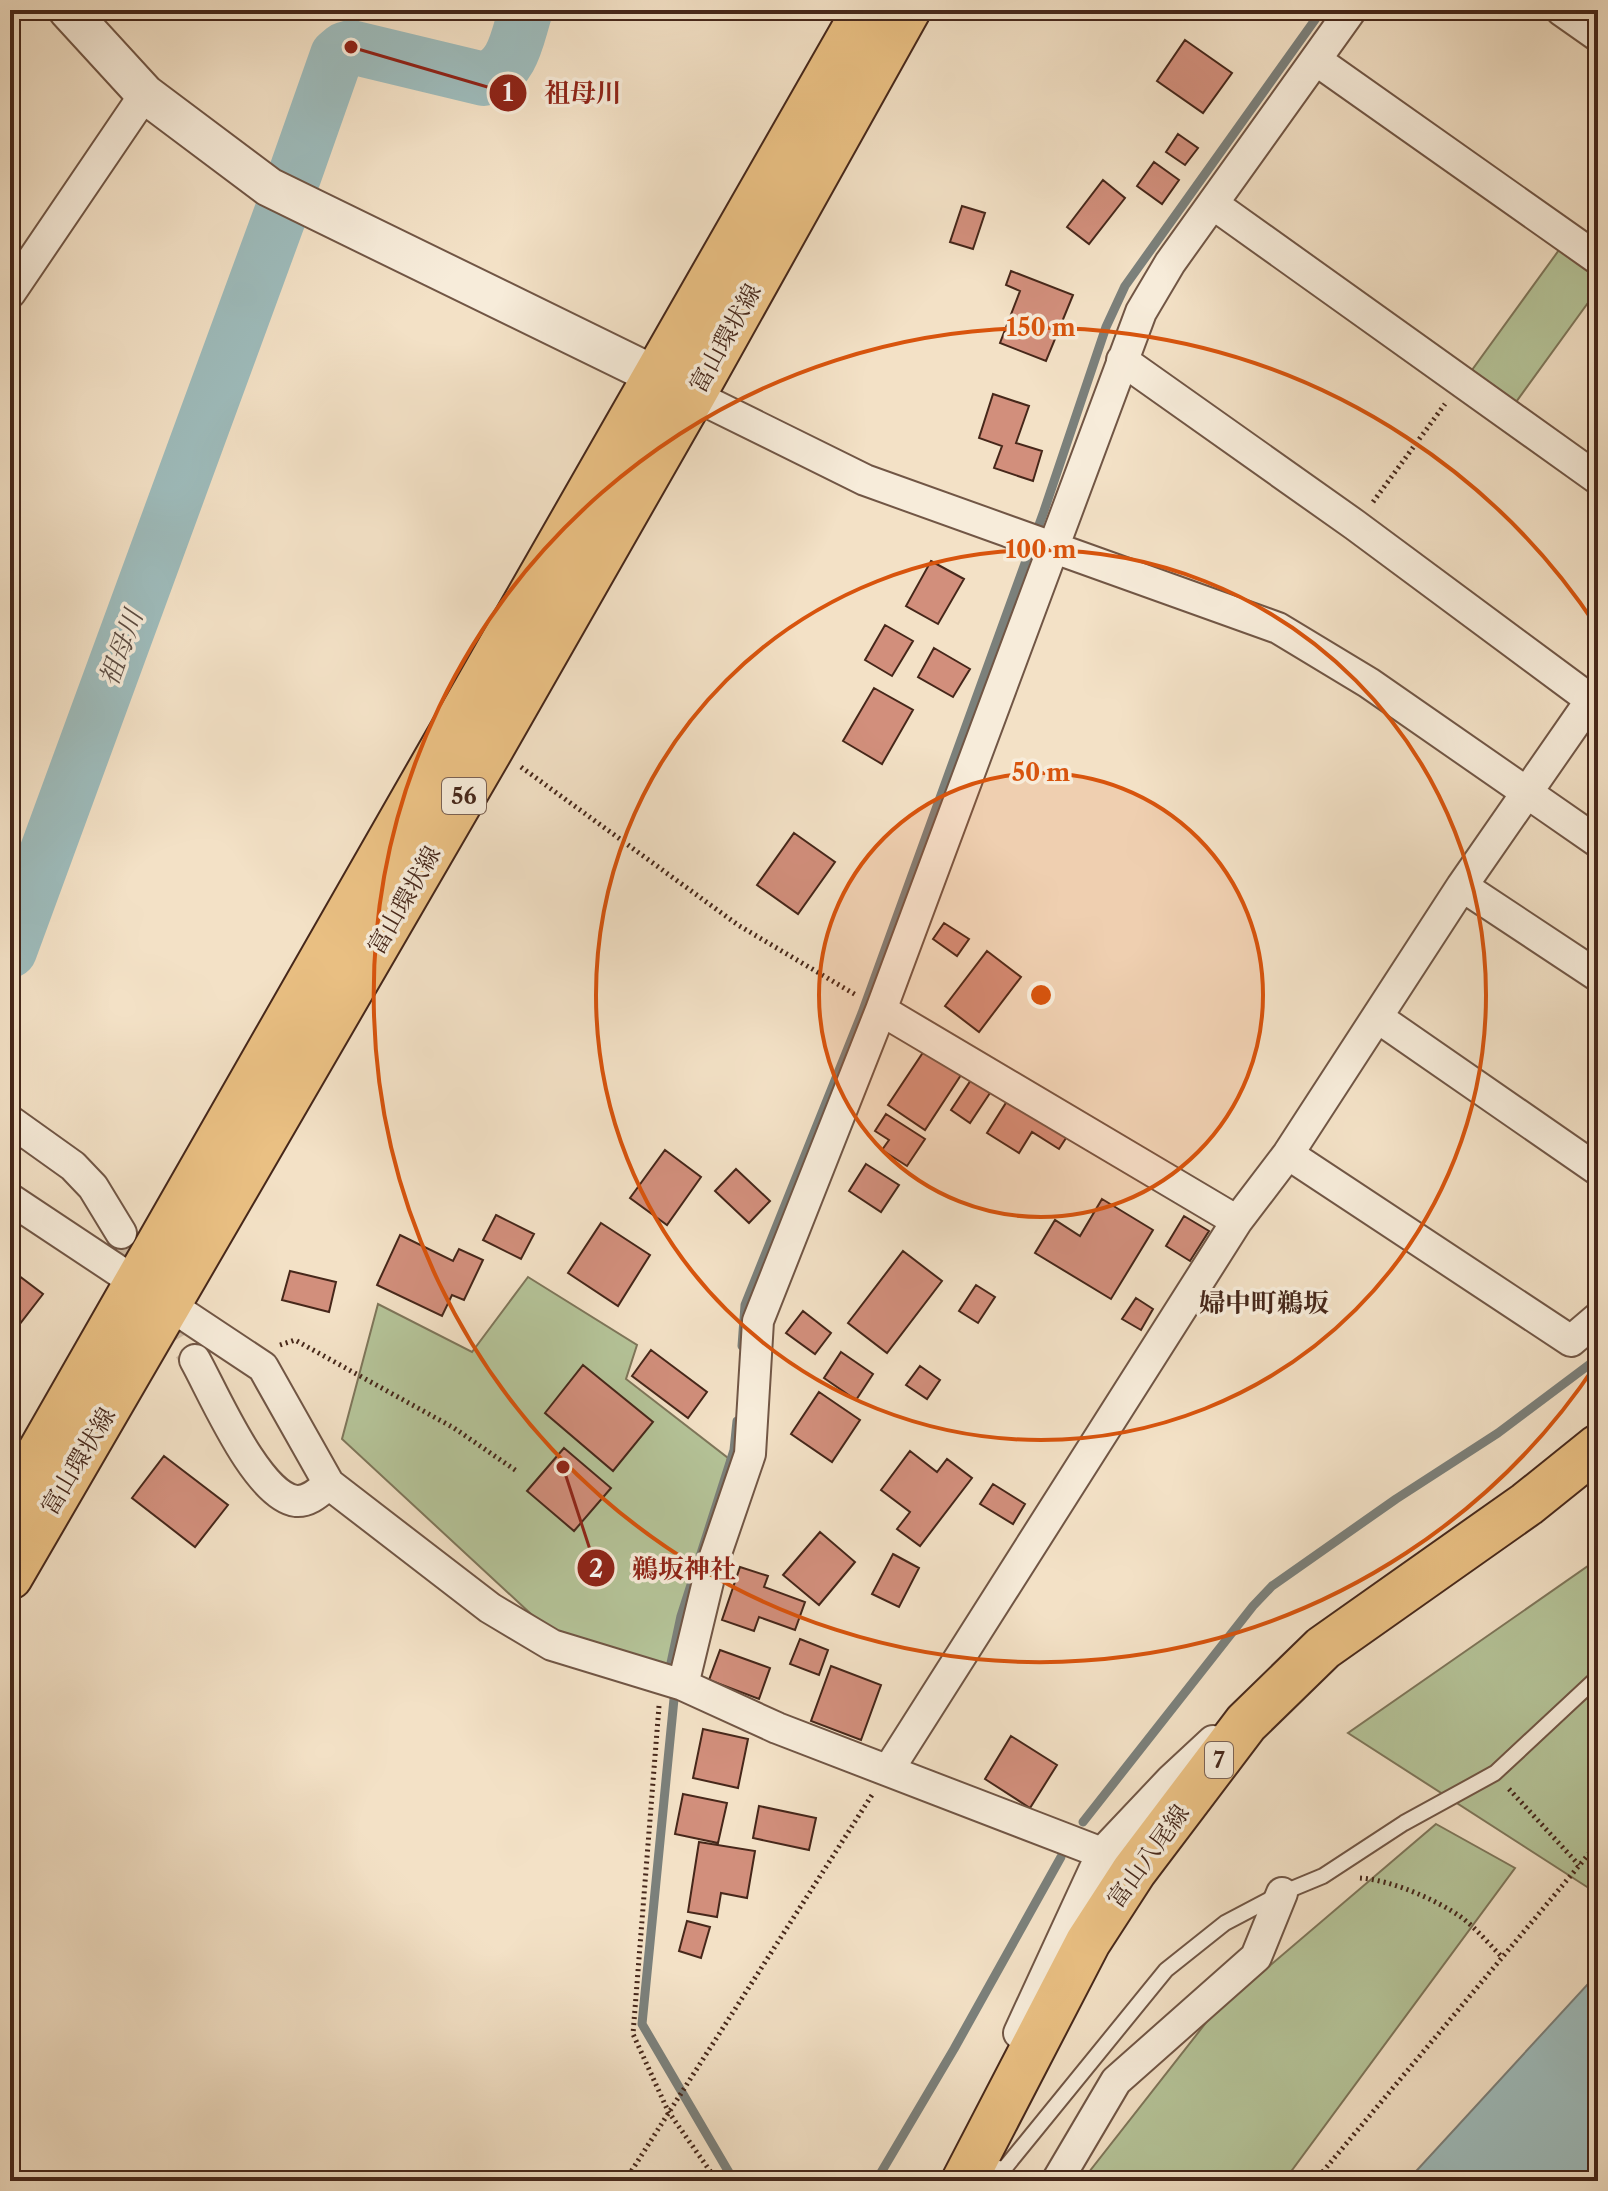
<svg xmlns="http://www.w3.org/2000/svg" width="1608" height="2191" font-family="'Libre Caslon Text','Noto Serif JP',serif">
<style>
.green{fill:#b5c499;stroke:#7e765a;stroke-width:2}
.water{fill:#9ebcbc;stroke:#7b807b;stroke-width:2}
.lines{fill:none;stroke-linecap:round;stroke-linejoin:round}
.stream{stroke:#7b807b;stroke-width:9}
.river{stroke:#9ebcbc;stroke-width:54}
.building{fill:#d28f7c;stroke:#46271a;stroke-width:2}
.minor-tunnel{stroke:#d0bca4;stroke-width:30;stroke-dasharray:30 15;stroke-linecap:butt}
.service-casing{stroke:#715645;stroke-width:18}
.minor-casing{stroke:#715645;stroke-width:34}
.tertiary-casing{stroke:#715645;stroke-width:42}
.primary-casing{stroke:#46271a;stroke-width:48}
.path{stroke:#46271a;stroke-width:5;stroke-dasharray:2 4;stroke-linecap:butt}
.service{stroke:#f7ecda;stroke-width:14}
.minor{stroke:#f7ecda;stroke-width:30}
.tertiary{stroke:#f7ecda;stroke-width:38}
.primary{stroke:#eac083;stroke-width:44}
.ring{fill:none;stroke:#d8540d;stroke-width:4}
.labels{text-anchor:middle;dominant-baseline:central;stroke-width:7;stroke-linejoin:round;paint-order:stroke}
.shield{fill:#f7ecda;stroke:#7b6254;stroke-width:2}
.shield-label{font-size:22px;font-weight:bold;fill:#46271a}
.street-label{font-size:24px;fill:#46271a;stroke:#f7ecda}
.water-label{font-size:26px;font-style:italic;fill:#5c4c42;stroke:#f7ecda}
.neighbourhood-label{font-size:26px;font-weight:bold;fill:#46271a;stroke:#f7ecda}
.centre{fill:#d8540d;stroke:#f7ecda;stroke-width:4}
.ring-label{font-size:24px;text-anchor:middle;font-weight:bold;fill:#d8540d;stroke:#f7ecda;stroke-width:7;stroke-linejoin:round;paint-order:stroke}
.leader{fill:none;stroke:#8f2418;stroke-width:3}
.callout-dot{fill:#8f2418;stroke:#f7ecda;stroke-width:3}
.mark-label{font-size:24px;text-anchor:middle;font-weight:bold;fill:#fff}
.callout-label{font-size:26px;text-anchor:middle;font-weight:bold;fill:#8f2418;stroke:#f7ecda;stroke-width:7;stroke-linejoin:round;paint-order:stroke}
</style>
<rect width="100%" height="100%" fill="#f3e1c6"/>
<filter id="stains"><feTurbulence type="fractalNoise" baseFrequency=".0025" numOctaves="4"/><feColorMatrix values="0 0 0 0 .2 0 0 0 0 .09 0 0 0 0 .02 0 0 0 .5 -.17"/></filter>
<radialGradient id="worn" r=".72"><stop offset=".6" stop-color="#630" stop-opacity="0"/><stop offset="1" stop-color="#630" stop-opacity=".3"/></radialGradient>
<path class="green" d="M1559,250l39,28v11l-82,113 -44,-32z
M528,1277l109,68 -11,34 102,79 -49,212 -134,-43 -203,-188 36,-135 94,48z
M1598,1559v335l-250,-161z
M1436,1824l79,44 -231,313h-202l130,-166z"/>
<path class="water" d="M1598,1973v198l-20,10h-171z"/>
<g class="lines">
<path class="stream" d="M742,1346l3,-41 117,-292 182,-502 62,-184 19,-41 197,-276
M1083,1822l170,-216 19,-20 124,-87 102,-66 100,-75
M734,2181l-92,-157 32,-325 -3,-36 10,-47 53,-166 3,-29
M876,2181l78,-132 107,-192"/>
<path class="river" d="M294,177l43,-122 7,-6 7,-2 133,32c30,-9 33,-42 42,-69
M10,951l272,-741"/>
</g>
<path class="building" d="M1185,40l47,33 -29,40 -46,-32z
M1178,134l20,14 -13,17 -19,-13z
M1154,162l25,18 -17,24 -25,-18z
M1103,180l22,18 -36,46 -22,-17z
M962,206l23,7 -12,36 -23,-7z
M1011,271l62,24 -27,66 -46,-18 20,-52 -14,-6z
M993,394l36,12 -13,37 26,8 -9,30 -39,-13 8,-22 -23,-8z
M931,561l33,18 -26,45 -32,-18z
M885,625l28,16 -21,35 -27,-16z
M934,648l36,21 -17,28 -35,-20z
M874,688l39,22 -31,54 -39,-23z
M794,833l41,29 -37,52 -41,-29z
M944,923l25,16 -12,17 -24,-17z
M987,951l34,26 -42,55 -34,-26z
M924,1051l37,24 -36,55 -37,-25z
M971,1080l19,13 -20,30 -19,-13z
M1009,1098l59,37 -9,14 -27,-17 -13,21 -32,-20z
M886,1114l39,25 -18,27 -25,-16 7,-10 -14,-9z
M665,1150l36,27 -34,48 -37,-27z
M866,1164l33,21 -18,27 -32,-21z
M736,1169l34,32 -21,22 -34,-32z
M1102,1199l51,31 -42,69 -76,-46 20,-33 25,16z
M496,1215l38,19 -13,25 -38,-19z
M1184,1216l25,15 -19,30 -24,-15z
M601,1223l49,32 -32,51 -50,-33z
M400,1235l53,26 6,-12 24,11 -19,40 -12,-5 -10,21 -65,-31z
M903,1251l39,30 -55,72 -39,-30z
M10,1269l33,25 -24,31 -9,-7z
M290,1271l46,11 -7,30 -47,-12z
M976,1285l19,12 -17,26 -19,-12z
M1136,1298l17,11 -12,21 -19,-11z
M803,1311l28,22 -16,21 -29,-21z
M651,1350l56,42 -19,26 -56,-42z
M841,1352l32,22 -17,26 -32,-22z
M583,1365l70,57 -40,49 -68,-58z
M920,1366l20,14 -13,19 -21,-14z
M819,1392l41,28 -28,42 -41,-28z
M564,1448l47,40 -37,43 -47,-40z
M910,1451l27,21 10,-13 25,19 -52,68 -23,-17 13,-17 -29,-22z
M164,1456l64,49 -33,42 -63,-49z
M993,1484l32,20 -12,20 -33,-20z
M820,1532l35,30 -36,43 -36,-30z
M893,1554l26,14 -20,39 -27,-13z
M740,1567l28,9 -4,11 41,15 -10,28 -36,-13 -5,14 -32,-11z
M800,1639l28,11 -9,25 -29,-11z
M720,1650l50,18 -11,31 -50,-19z
M831,1666l50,19 -20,55 -50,-19z
M703,1729l45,10 -10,49 -45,-10z
M1011,1736l46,29 -27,43 -45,-29z
M683,1794l44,9 -9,40 -43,-9z
M759,1806l57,12 -7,32 -56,-12z
M699,1842l56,9 -8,47 -26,-5 -4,24 -29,-5z
M687,1921l23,6 -9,31 -22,-7z"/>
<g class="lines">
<path class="minor-tunnel" d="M121,1233l74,127"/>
<defs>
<path id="service" d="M979,2164l25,5 162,-199 59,-47 57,-30 41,-17 81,-53 91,-50 103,-96"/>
<path id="minor" d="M1561,10l37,26
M1316,60l282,199
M1213,204l385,275
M10,293l135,-199
M1122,360l233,165 236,175
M693,395l172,85 413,148 91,55 229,159
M1462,886l136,90
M881,1010l356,211
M1377,1017l221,153
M10,1121l63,45 20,21 28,46
M1288,1154l283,187 27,-23
M10,1199l253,168 66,117 161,124 62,37 131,40 94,43 325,125
M195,1360c18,32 62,136 101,141 13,1 23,-9 33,-17
M683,1685l29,-120 38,-111 8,-133 123,-311 260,-698 29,-49 181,-253
M889,1769l348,-548 51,-67 174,-268 136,-196
M1019,2033l83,-180 69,-73 42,-39
M1057,2181l59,-100 140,-124 26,-64"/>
<path id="tertiary" d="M68,10l77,84 124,93 387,189"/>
<path id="primary" d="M10,1504l855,-1494
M10,1577l482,-830 201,-352 215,-385
M964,2181l124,-239 46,-71 112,-148 77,-75 204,-144 71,-57"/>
</defs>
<use href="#service" class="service-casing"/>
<use href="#minor" class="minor-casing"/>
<use href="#tertiary" class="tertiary-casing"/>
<use href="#primary" class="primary-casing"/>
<path class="path" d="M1373,502l72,-98
M521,767l217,158 118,70
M280,1345l15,-5 159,88 64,44
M659,1706l-26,328 35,77 49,70
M1509,1789l70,76
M1360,1878c31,2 75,21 101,39 15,11 28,27 41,40
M625,2181l247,-386
M1315,2181l283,-338"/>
<use href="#service" class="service"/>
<use href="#minor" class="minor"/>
<use href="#tertiary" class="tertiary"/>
<use href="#primary" class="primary"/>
</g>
<circle cx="1041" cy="995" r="222" fill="#d8540d" fill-opacity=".12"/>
<g class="ring">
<circle cx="1041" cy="995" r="222"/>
<circle cx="1041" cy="995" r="445"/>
<path d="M1597 1363A667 667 0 1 1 1597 627"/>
</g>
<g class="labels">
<g class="shield">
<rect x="442" y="778" width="44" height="36" rx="6"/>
<rect x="1205" y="1742" width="28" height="36" rx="6"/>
</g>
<g class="shield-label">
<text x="464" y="796">56</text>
<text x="1219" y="1760">7</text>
</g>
<g class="street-label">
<text transform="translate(725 338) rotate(-61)">富山環状線</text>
<text transform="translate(404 900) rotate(-60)">富山環状線</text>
<text transform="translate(78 1461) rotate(-59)">富山環状線</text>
<text transform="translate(1148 1856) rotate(-54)">富山八尾線</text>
</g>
<g class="water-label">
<text transform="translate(121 648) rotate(-70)">祖母川</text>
</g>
<g class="neighbourhood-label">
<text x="1264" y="1303">婦中町鵜坂</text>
</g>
</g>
<circle cx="1041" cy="995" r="12" class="centre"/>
<g class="ring-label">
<text x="1041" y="336">150 m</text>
<text x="1041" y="558">100 m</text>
<text x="1041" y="781">50 m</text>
</g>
<path class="leader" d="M351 47L508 93M563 1467L596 1568"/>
<g class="callout-dot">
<circle cx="351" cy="47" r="8"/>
<circle cx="563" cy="1467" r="8"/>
<circle cx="508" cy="93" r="20"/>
<circle cx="596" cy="1568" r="20"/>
</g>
<g class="mark-label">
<text x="508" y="101">1</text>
<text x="596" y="1577">2</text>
</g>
<g class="callout-label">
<text x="583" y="102">祖母川</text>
<text x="684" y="1578">鵜坂神社</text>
</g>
<rect width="1608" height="2191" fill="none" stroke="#f3e1c6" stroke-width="40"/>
<rect x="12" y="12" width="1584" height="2167" fill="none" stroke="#46271a" stroke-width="4"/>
<rect x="20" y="20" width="1568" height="2151" fill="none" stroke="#46271a" stroke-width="2"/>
<rect width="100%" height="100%" filter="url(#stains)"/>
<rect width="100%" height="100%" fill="url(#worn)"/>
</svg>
